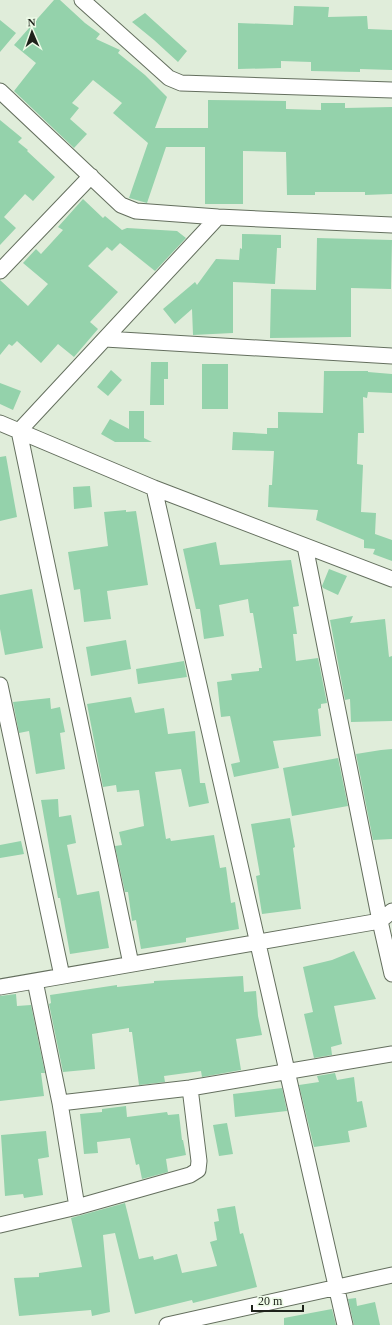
<svg xmlns="http://www.w3.org/2000/svg" width="392" height="1325" font-family="'Times New Roman',serif">
<style>
.building{fill:#94d2ab}
.lines{fill:none;stroke-linecap:round;stroke-linejoin:round}
.minor-casing{stroke:#646f5e;stroke-width:17}
.minor{stroke:#fff;stroke-width:15}
</style>
<rect width="100%" height="100%" fill="#e0edda"/>
<path class="building" d="M54,0h6l25,23 15,11 -4,5 24,11 -2,3 27,22 22,22 -12,31h53v-28l78,1v8l35,1v-7h24v5l47,-1v87l-27,1v-3h-50v3h-28l-1,-43 -43,-1v53h-38v-57h-39l-19,56 -18,-5 19,-55 -35,-30 9,-10 -29,-23 -21,23 7,5 -9,11 17,15 -13,14 -60,-57 22,-28 -22,-18z
M294,6l35,1 -1,10 39,-1 1,13 24,1v40l-32,-1v3l-49,-1v-9l-30,-1v7l-43,1v-46l55,2z
M145,13l42,38 -9,11 -24,-22 -22,-18z
M0,20l16,13 -16,19z
M0,120l22,18 -4,4 10,8 -1,1 28,26 -22,24 -8,-7 -21,23 12,11 -16,17z
M83,199l20,19 2,-2 17,14 5,-2 50,3 9,7 -31,33 -35,-28 -8,8 -5,-4 -19,19 30,26 -28,30 8,7 -24,28 -16,-13 -17,19 -24,-22 -5,5 -3,-2 -9,11v-75l28,26 20,-22 -25,-21 13,-14 5,5 22,-24 -5,-3z
M242,234l39,1v13h-4l-2,36 -42,-2v51l-40,2 -1,-26 -17,15 -12,-15 32,-27 2,3 19,-26 23,1 1,-12 2,1z
M317,238l75,2 -1,49 -40,-1v49l-81,1 1,-49 45,1z
M151,362h17v17h-4v26h-14z
M202,364h26v45h-26z
M111,370l11,10 -14,16 -11,-9z
M324,371h44v1l24,2v19l-24,-1 -1,6 -4,-1 1,36h-6l-1,31 6,1 -2,47 15,1 -1,21 17,6v21l-19,-7 2,-5 -11,-1v-8l-48,-20 2,-10 -50,-3 1,-22h3l2,-34 -42,-1 1,-18 34,2v-6h11v-16l45,1z
M0,383l21,8 -8,19 -13,-6z
M129,411h15v27l8,4h-37l-14,-8 9,-15 19,10z
M6,456l11,61 -17,4v-64z
M90,486l2,21 -18,2 -1,-22z
M126,510v2l10,-1 12,74 -41,6 4,28 -27,3 -4,-33 -6,1 -6,-38 40,-6 -4,-34z
M216,542l4,23 71,-5 8,46 -6,1 4,27h-4l3,27 22,-3 9,45 -6,1v4l-3,1 3,27 -48,5 6,27 -45,9 -3,-13 9,-2 -10,-46 -9,1 -4,-35 15,-2 -1,-6 28,-3v-3h3l-9,-55h-3l-2,-14 -29,6 5,31 -20,3 -4,-30h-4l-13,-60z
M329,569l18,7 -9,19 -15,-7 -1,-2z
M32,589l11,59 -38,7 -5,-26v-34z
M353,616l-3,7 35,-4 4,38 3,-1v65l-41,1 -1,-23 -5,1 -15,-80z
M126,640l5,29 -40,7 -5,-29z
M184,661l3,16 -49,7 -2,-15z
M131,697l4,16 29,-5 4,26 27,-3 5,52h5l4,20 -20,4 -8,-38 -26,3 11,67 4,-1 1,3 43,-6 6,33 6,-1 5,36 4,-1 4,27 -53,9v4l-45,7 -5,-29 -4,1 -4,-29h-3l-10,-46 7,-1 -3,-13 25,-6 -5,-36 -22,2 -1,-7 -13,2 -16,-83z
M50,698l1,11 9,-2 5,25 -5,1 5,36 -29,5 -7,-43 -10,2 -6,-31z
M392,749v90l-19,1 -17,-86 25,-4z
M338,758l10,48 -56,10 -9,-48z
M58,799l1,18 12,-2 5,28 -9,2 10,50 22,-4 10,57 -39,6 -10,-56h-2l-17,-98z
M290,818l5,29 -2,1 8,61 -39,5 -6,-38 4,-1 -9,-51z
M21,841l3,13 -24,4v-13z
M354,951l22,48 -42,7 8,38 -11,3 1,8 -18,3 -10,-44 9,-2 -10,-45 29,-7z
M243,976l1,16 12,-1 2,25 4,19 -26,4 5,31 -39,7 -1,-6 -37,5 1,6 -26,3 -7,-53h-3v-4l-37,6 3,35 -32,3 -14,-68 2,-1 -1,-8 67,-10v2l37,-4v-2z
M16,994l1,12 14,-1 14,68h-4l3,23 -44,5v-105z
M335,1073l2,7 17,-3 3,25 5,-1 5,26 -19,4 2,11 -36,5 -15,-62 20,-3 -2,-6z
M282,1088l5,23 -52,6 -2,-23z
M126,1106l1,11 40,-5 1,3 11,-1 3,26h1l3,15 -20,4 2,13 -26,7 -3,-15 -3,1 -6,-27 -33,4 1,11 -14,1 -4,-40 22,-2v-3z
M227,1123l6,31 -14,2 -6,-31z
M46,1131l3,26 -11,2 5,36 -19,3 -1,-4 -18,2 -4,-61z
M125,1203l14,56 14,-3 1,4 23,-6 5,19 35,-7 -7,-24 7,-2 -3,-18 5,-1 -2,-12 18,-3 5,28 3,-1 14,54 -64,16 -1,-3 -57,14 -20,-81 -12,2 7,77 -18,4 -1,-6 -72,6 -5,-38 25,-1v-4l43,-6 -11,-49z
M356,1298l1,8 18,-4 5,23h-26l-6,-26z
M332,1309l4,16h-52v-7z"/>
<g class="lines">
<defs>
<path id="minor" d="M82,0l87,78 12,5 211,7
M0,91l121,114 15,6 82,6 174,8
M0,271l91,-95
M105,339l287,17
M0,423l154,65 238,91
M19,431l112,533
M19,431l199,-214
M154,488l191,837
M305,546l75,375 12,53
M0,685l62,291
M35,981l25,122 17,104
M0,987l380,-66 12,-10
M60,1103l130,-15 202,-34
M0,1225l77,-18 113,-32 8,-5 1,-9 -9,-73
M167,1325l225,-50"/>
</defs>
<use href="#minor" class="minor-casing"/>
<use href="#minor" class="minor"/>
</g>
<g transform="translate(32 32) rotate(358)" stroke="#edfbe7" stroke-width="3" paint-order="stroke">
<path d="M0-3L7 15L0 10L-7 15Z" fill="#1e221b"/>
<text y="-6" font-size="11" font-weight="bold" text-anchor="middle" fill="#1e221b">N</text>
</g>
<path d="M252 1305v6h51v-6" fill="none" stroke="#1e221b" stroke-width="2"/>
<text x="258" y="1305" font-size="12" fill="#1e221b" stroke="#edfbe7" stroke-width="3" paint-order="stroke">20 m</text>
</svg>
